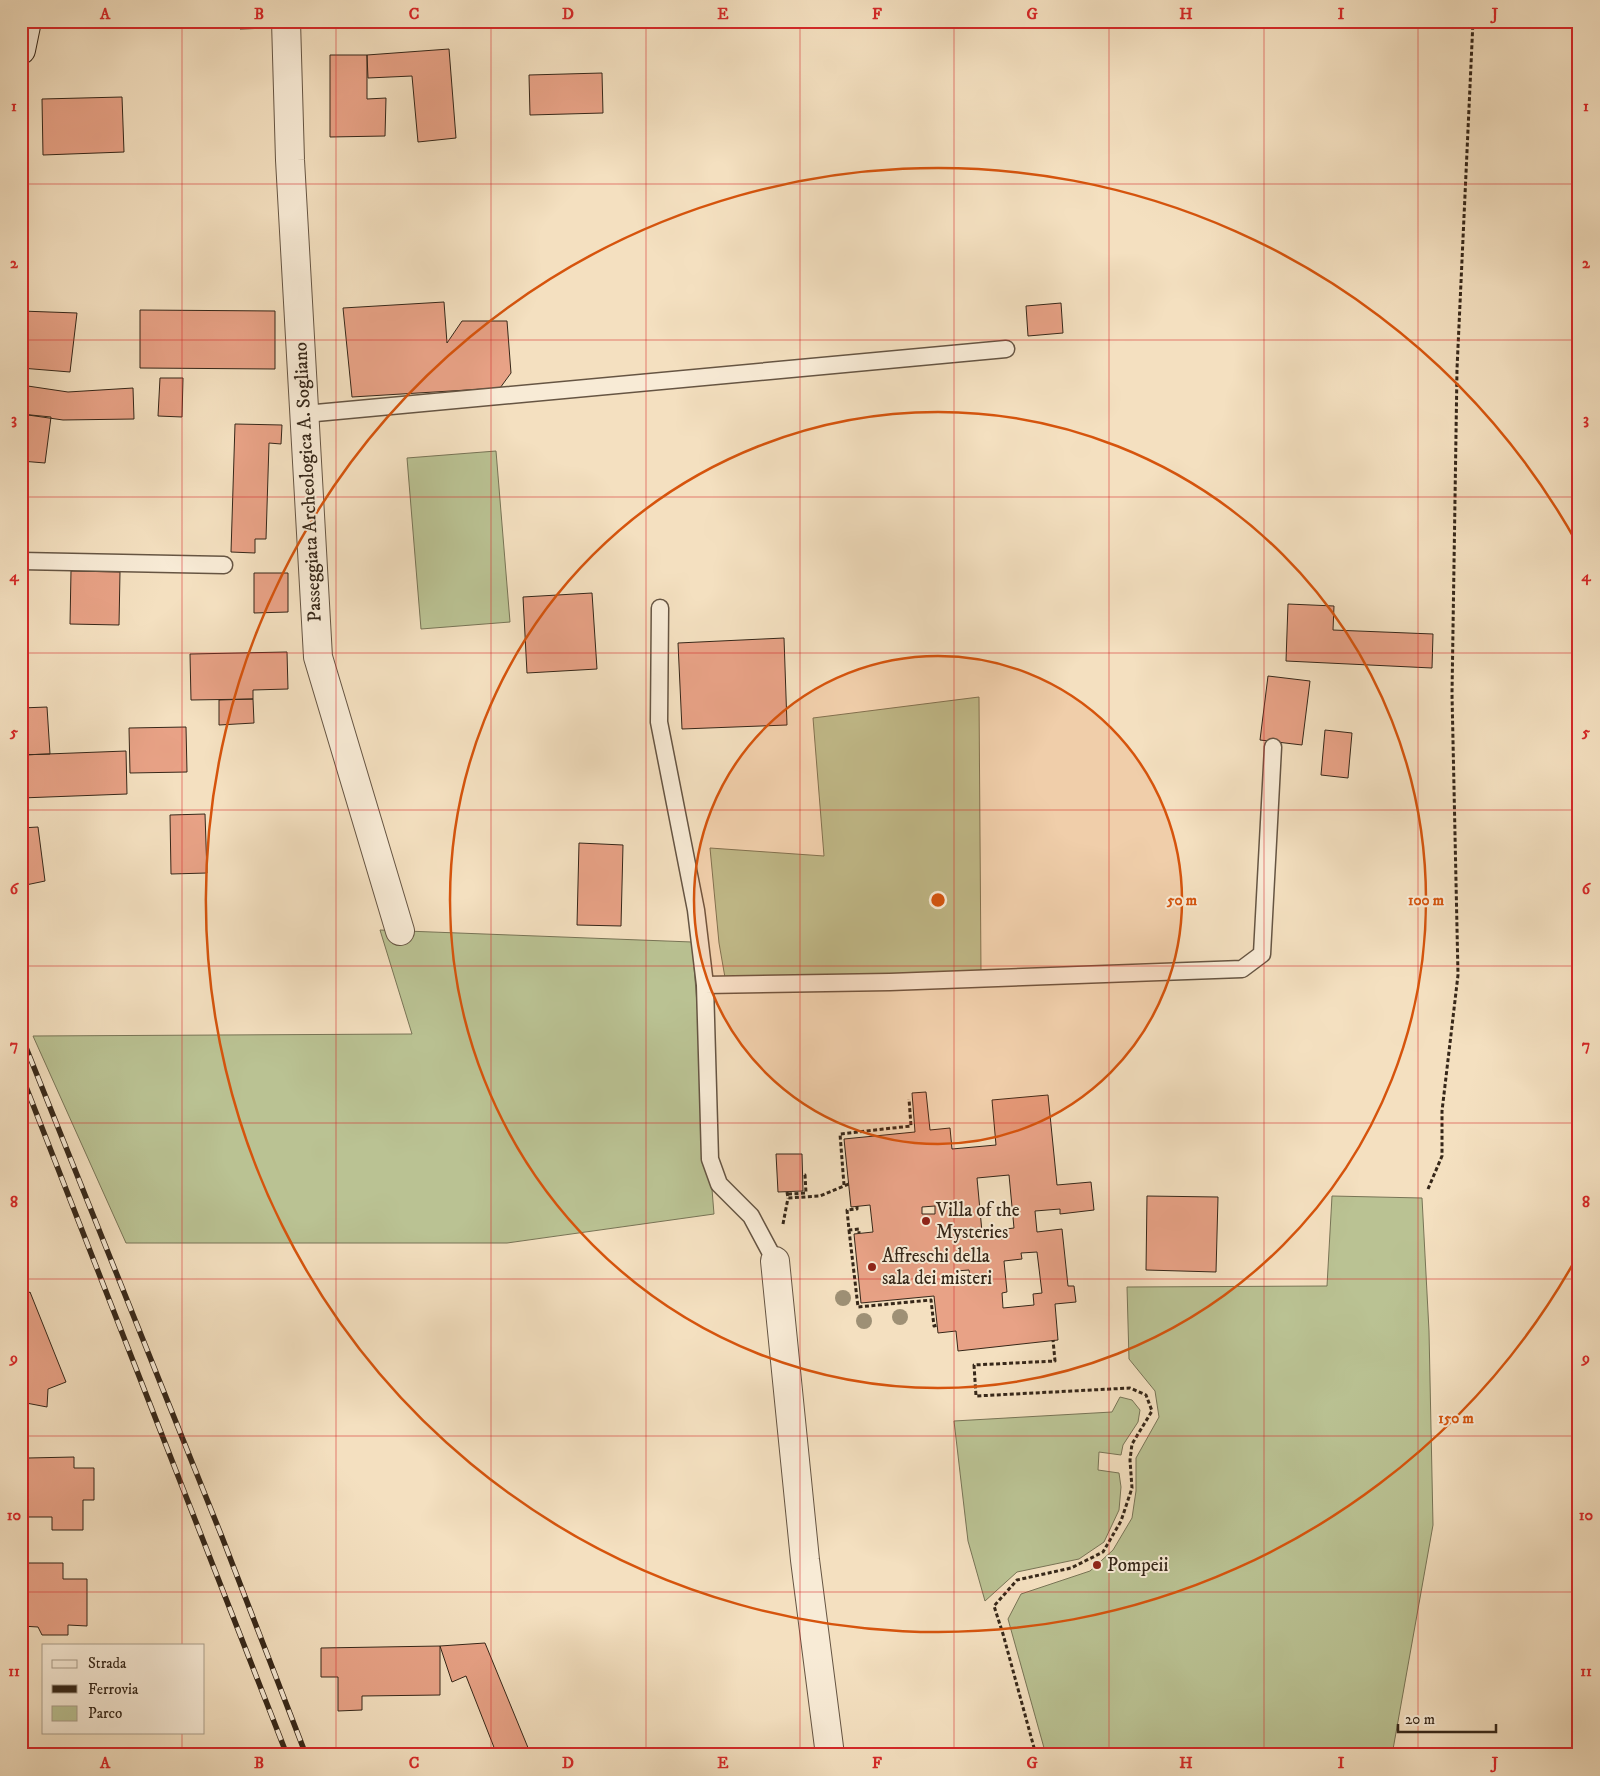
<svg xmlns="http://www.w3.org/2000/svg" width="1600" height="1776" font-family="'IM FELL DW Pica',serif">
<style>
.green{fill:#bac293;stroke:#787456}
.building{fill:#e8a286;stroke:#362719;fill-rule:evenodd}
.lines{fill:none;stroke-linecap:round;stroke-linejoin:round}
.lane-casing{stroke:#665543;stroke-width:19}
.street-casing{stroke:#665543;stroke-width:30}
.secondary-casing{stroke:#362719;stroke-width:30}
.path{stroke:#362719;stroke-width:3;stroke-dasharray:4 2.5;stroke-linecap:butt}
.lane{stroke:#f8ebd6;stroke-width:16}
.street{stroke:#f8ebd6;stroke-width:28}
.secondary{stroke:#f8ebd6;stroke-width:28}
.rail-casing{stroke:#362719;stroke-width:5.5}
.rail{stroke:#f8ebd6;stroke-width:4;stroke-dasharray:11;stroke-linecap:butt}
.tree{fill:#9e9075}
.grid{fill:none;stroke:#d62828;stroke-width:1;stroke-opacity:0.55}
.ring{fill:none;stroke:#d6540d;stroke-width:2.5}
.poi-dot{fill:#8f2418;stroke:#f8ebd6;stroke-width:2}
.labels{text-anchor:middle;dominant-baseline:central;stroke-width:4;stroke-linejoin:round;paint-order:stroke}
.street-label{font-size:19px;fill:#362719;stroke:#f8ebd6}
.poi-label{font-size:19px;fill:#362719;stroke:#f8ebd6;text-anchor:start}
.centre{fill:#d6540d;stroke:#f8ebd6;stroke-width:2.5}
.ring-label{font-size:15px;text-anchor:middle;font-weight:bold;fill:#d6540d;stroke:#f8ebd6;stroke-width:4;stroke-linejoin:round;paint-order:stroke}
.neatline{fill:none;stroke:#d62828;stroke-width:2}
.grid-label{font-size:16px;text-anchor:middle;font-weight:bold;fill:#d62828}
</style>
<rect width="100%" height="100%" fill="#f4e0c0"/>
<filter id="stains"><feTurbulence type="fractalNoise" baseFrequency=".004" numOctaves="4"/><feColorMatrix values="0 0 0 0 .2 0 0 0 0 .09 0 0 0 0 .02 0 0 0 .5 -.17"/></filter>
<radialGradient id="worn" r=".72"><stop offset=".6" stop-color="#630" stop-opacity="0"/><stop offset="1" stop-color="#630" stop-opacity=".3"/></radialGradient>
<path class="green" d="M496,451l14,171 -89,7 -14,-171z
M979,697l2,275 -254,17 -8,-46 -9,-95 114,8 -11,-138z
M380,930l312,12 22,272 -207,29h-381l-93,-207 379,-2z
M1332,1196l90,2 7,133 4,194 -41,230h-346l-38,-136 13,-25 69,-23 23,-21 19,-32 4,-27v-33l23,-41 -4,-26 -26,-32 -2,-72 200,-1z
M1120,1397l12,3 8,10 -2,12 -15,23 -2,10 -22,-3 -1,18 21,3 2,14 -2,23 -15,32 -25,17 -62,13 -32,29 -17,-60 -14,-120 158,-9z"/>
<path class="building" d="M240,21h30v7l-30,1z
M449,49l7,89 -38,4 -6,-66 -44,2 -1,-23z
M330,55h37v44l19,-1 -1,38 -55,1z
M602,73l1,40 -73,2 -1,-40z
M122,97l2,55 -81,3 -1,-56z
M444,302l3,41 15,-22h45l4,52 -11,15 -148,9 -9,-89z
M1061,303l2,30 -35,3 -2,-30z
M140,310l135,1v58l-135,-1z
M21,311l56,2 -7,59 -49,-4z
M160,378h23l-1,39 -24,-1z
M21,385l47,7 65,-4 1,31 -71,1 -42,-6z
M21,414l30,3 -6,46 -24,-2z
M235,424l47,1 -1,19 -12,-1 -3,96h-11v14l-24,-1z
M71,571l49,1 -1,53 -49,-1z
M254,573h34v39l-34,1z
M592,593l5,76 -70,4 -4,-76z
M1288,604l46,2 -1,24 100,4 -1,34 -146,-7z
M784,638l3,87 -105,4 -4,-86z
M287,652l1,37 -35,1v9l-62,1 -1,-46z
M1268,676l42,5 -8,64 -42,-5z
M253,699l1,24 -35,2v-25z
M47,707l3,47 -29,1v-47z
M186,727l1,45 -57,1 -1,-45z
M1325,730l27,3 -4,45 -27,-3z
M126,751l1,43 -106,4v-43z
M205,814l2,59 -36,1 -1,-59z
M38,827l7,54 -24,5v-58z
M579,843l44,2 -2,81 -44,-1z
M926,1092l4,38 20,-2 2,21 44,-4 -4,-45 56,-5 9,90 34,-3 3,28 -34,4v-5l-25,2 2,21 25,-3 6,57h6l2,16 -21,2 3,36 -100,11 -2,-20 -18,2 -4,-37 -73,7 -7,-69 19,-2 -3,-27 -19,2 -7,-68 71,-7 -3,-39zM1009,1175l5,53 -32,4 -5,-54zM935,1206v8h-13v-7zM1037,1252l5,41 -9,1 1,11 -31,3 -1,-15 5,-1 -3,-31 18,-2 -1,-6zM969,1270l2,13 -13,1 -2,-13z
M776,1154h26l1,37 -25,1z
M1147,1196l71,1 -2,75 -70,-2z
M30,1292l36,90 -18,7 -1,18 -26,-5v-105z
M74,1457v11h20v32h-11v30h-31v-13h-29v-32h5v-27z
M21,1563h42v16h24v47l-19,-1v10h-26l-4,-8 -17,-1z
M485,1643l46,112h-34l-31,-79 -14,6 -12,-36z
M440,1646v49l-78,1v14l-24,1v-34h-17v-29z
M21,1719l4,1 -1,35h-3z"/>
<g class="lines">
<defs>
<path id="lane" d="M305,414l701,-65
M21,561l203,4
M660,608l-1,114 37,188 9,75
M775,1261l-24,-45 -32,-32 -9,-25 -5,-174 185,-3 352,-13 20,-15 11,-207"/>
<path id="street" d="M286,21l4,139 28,497 82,274
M775,1261l30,299 25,195"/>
<path id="secondary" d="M21,50l6,-29"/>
</defs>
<use href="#lane" class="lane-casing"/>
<use href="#street" class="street-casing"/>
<use href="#secondary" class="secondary-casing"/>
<path class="path" d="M844,1185l-4,-51 71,-8 -2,-27
M1428,1189l14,-33v-45l16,-136 -6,-281 5,-325 16,-348
M787,1192l1,6 32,-2 29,-12
M788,1194l18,-1 -1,-18h-2
M857,1206v3l-10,1 2,20 10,-1v4
M783,1224l5,-26
M849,1230l9,77 73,-7 3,26 3,-1
M1036,1755l-33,-121 -9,-28 23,-26 54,-12 32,-16 18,-31 11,-33 -2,-28 2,-16 20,-33 -6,-16 -16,-7 -154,8 -2,-31 81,-4 -2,-21"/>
<use href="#lane" class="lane"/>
<use href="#street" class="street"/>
<use href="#secondary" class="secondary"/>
<defs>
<path id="rail" d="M21,1035l201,502 84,218
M21,1074l266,681"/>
</defs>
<use href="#rail" class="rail-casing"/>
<use href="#rail" class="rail"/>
</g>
<g class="tree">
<circle cx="843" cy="1298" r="8"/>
<circle cx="900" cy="1317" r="8"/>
<circle cx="864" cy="1321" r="8"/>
</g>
<path class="grid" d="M182,21v1624M336,21v1734M491,21v1734M646,21v1734M800,21v1734M954,21v1734M1109,21v1734M1264,21v1734M1418,21v1734M21,184h1558M21,340h1558M21,497h1558M21,653h1558M21,810h1558M21,966h1558M21,1123h1558M21,1279h1558M21,1436h1558M21,1592h1558M182,1732v23"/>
<circle cx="938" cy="900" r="244" fill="#d6540d" fill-opacity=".12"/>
<g class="ring">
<circle cx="938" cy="900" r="244"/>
<circle cx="938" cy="900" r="488"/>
<path d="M1578 1255A732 732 0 1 1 1578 545"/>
</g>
<g class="poi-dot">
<circle cx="926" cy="1221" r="5"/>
<circle cx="872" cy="1267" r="5"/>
<circle cx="1097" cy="1565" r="5"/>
</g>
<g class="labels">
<g class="street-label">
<text transform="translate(308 482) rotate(-93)">Passeggiata Archeologica A. Sogliano</text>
</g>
<g class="poi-label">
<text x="936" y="1210">Villa of the<tspan x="936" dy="22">Mysteries</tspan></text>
<text x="882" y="1256">Affreschi della<tspan x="882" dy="22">sala dei misteri</tspan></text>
<text x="1107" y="1565">Pompeii</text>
</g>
</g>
<circle cx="938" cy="900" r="8" class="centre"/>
<g class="ring-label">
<text x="1182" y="905">50 m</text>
<text x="1426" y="905">100 m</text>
<text x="1456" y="1423">150 m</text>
</g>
<rect width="1600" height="1776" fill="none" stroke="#f4e0c0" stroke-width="55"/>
<rect x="42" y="1644" width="162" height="90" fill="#f8ebd6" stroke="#aa9d8a"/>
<rect x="52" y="1660" width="25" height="8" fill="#f8ebd6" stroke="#aa9d8a"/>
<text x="88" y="1668" font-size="15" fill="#362719">Strada</text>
<rect x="52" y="1685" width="25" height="8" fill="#362719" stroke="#aa9d8a"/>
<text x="88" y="1694" font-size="15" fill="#362719">Ferrovia</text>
<rect x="52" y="1706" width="25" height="15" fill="#bac293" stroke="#aa9d8a"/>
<text x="88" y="1718" font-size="15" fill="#362719">Parco</text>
<path d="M1398 1724v8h98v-8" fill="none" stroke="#362719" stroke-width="2.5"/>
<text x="1405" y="1724" font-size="15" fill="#362719" stroke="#f8ebd6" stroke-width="4" paint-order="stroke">20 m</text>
<rect x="28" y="28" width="1544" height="1720" class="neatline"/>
<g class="grid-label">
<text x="105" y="19">A</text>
<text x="259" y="19">B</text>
<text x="414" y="19">C</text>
<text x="568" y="19">D</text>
<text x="723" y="19">E</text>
<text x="877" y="19">F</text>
<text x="1032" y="19">G</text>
<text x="1186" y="19">H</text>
<text x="1341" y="19">I</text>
<text x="1495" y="19">J</text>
<text x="14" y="111">1</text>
<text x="1586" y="111">1</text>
<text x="14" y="268">2</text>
<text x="1586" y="268">2</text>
<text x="14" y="424">3</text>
<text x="1586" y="424">3</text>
<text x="14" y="581">4</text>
<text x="1586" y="581">4</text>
<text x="14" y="737">5</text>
<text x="1586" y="737">5</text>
<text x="14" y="894">6</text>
<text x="1586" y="894">6</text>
<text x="14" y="1050">7</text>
<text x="1586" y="1050">7</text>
<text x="14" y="1207">8</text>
<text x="1586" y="1207">8</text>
<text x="14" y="1363">9</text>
<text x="1586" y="1363">9</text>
<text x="14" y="1520">10</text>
<text x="1586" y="1520">10</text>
<text x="14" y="1676">11</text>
<text x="1586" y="1676">11</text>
<text x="105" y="1768">A</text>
<text x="259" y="1768">B</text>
<text x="414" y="1768">C</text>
<text x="568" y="1768">D</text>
<text x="723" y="1768">E</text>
<text x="877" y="1768">F</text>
<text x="1032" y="1768">G</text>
<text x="1186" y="1768">H</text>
<text x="1341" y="1768">I</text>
<text x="1495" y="1768">J</text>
</g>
<rect width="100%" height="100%" filter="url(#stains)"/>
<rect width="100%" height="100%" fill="url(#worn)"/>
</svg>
